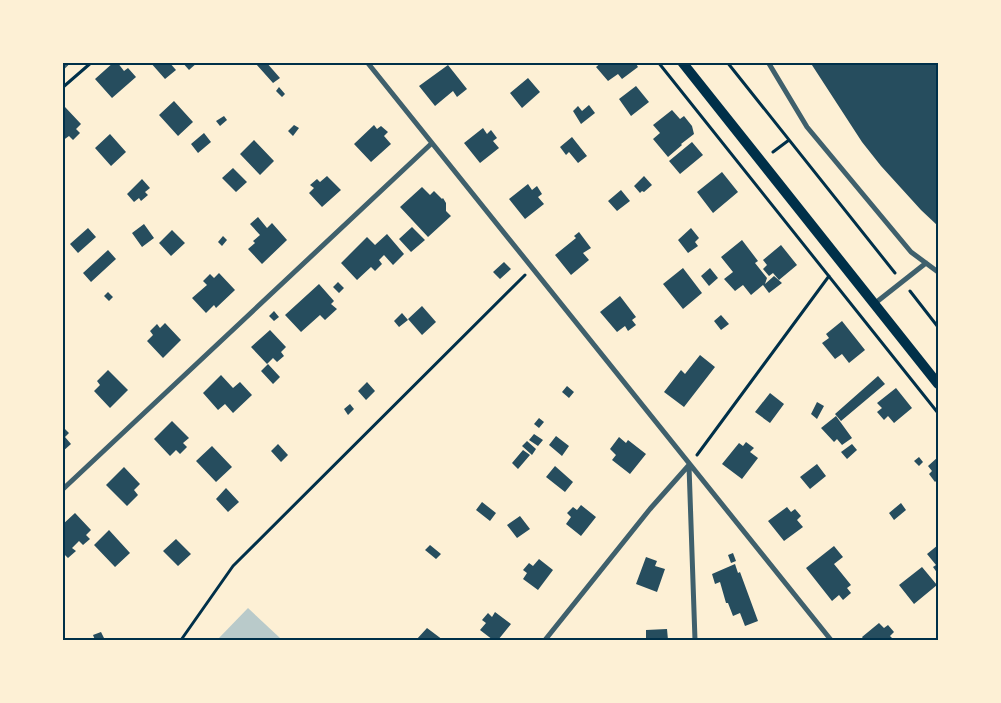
<svg xmlns="http://www.w3.org/2000/svg" width="1001" height="703" font-family="Inter,sans-serif">
<style>
.green{fill:#b9caca}
.building{fill:#264d5e}
.lines{fill:none;stroke-linecap:round;stroke-linejoin:round}
.path{stroke:#003049;stroke-width:3}
.minor{stroke:#3f606c;stroke-width:5}
.tertiary{stroke:#3f606c;stroke-width:9}
.secondary{stroke:#003049;stroke-width:10}
.neatline{fill:none;stroke:#003049;stroke-width:2}
</style>
<rect width="100%" height="100%" fill="#fdf0d5"/>
<path class="green" d="M248,608l32,30 -2,2h-61z"/>
<path class="building" d="M114,62h3l7,9 4,-3 8,9 -24,21 -17,-19z
M150,62h19l7,8 -11,9z
M182,62h16l-9,8z
M258,62h8l14,16 -7,5 -17,-19z
M602,62h33l3,5 -16,12 -4,-5 -10,7 -12,-14z
M810,62h128v164l-17,-16 -40,-44 -19,-24z
M448,65l19,24 -10,8 -4,-6 -18,15 -16,-20z
M528,78l12,14 -18,16 -12,-15z
M636,86l13,16 -18,14 -12,-17z
M279,87l6,7 -3,3 -6,-6z
M174,101l19,21 -15,14 -19,-21z
M589,105l6,8 -14,11 -8,-13 5,-5 4,5z
M65,107l16,17 -5,5 4,4 -7,7 -4,-4 -7,5v-32z
M672,110l8,9 4,-3 8,10 2,8 -13,10 1,1 -14,12 -15,-18 7,-6 -7,-8z
M224,116l3,4 -7,6 -4,-5z
M294,125l5,3 -6,8 -5,-5z
M374,125l3,4 4,-3 7,6 -4,4 7,8 -20,18 -17,-18z
M483,128l4,6 4,-4 6,8 -4,3 6,7 -19,15 -16,-20z
M204,133l7,9 -13,11 -7,-9z
M110,134l16,18 -15,14 -16,-18z
M572,137l15,19 -9,7 -9,-11 -3,3 -6,-8z
M254,140l20,21 -14,14 -20,-21z
M692,142l11,13 -23,19 -11,-13z
M233,168l14,14 -11,10 -14,-14z
M722,172l16,20 -25,21 -16,-21z
M327,176l14,14 -19,17 -13,-14 5,-5 -4,-3 7,-6 3,3z
M644,176l8,9 -8,7 -2,-1 -2,2 -6,-7z
M142,179l8,9 -5,4 3,3 -7,6 -2,-3 -5,4 -7,-8z
M528,184l4,6 5,-4 5,8 -4,3 6,7 -19,15 -16,-20z
M422,187l8,8 4,-4 8,8 1,-1 3,5v8l5,5 -23,21 -28,-30z
M621,190l9,11 -13,10 -9,-10z
M258,217l9,11 5,-5 15,17 -25,24 -14,-15 7,-6 -2,-2 7,-6 -10,-11z
M144,224l10,14 -12,9 -10,-14z
M412,227l13,13 -14,12 -12,-13z
M88,228l8,9 -18,16 -8,-9z
M691,228l8,10 -4,4 3,4 -10,7 -10,-13z
M172,230l13,13 -14,13 -12,-13z
M579,232l12,16 -8,5 6,7 -18,15 -16,-20 21,-17 -2,-2z
M387,234l17,20 -11,11 -9,-10 -5,5 3,4 -7,7 -4,-4 -14,13 -16,-17 26,-26 8,8z
M223,236l4,4 -5,6 -4,-4z
M742,240l16,21 -3,2 12,15 -2,6 9,-8 8,7 -13,10 -6,-8 -12,10 -8,-10 -8,6 -11,-12 9,-7 -12,-15z
M781,245l16,20 -18,15 -6,-7 -4,3 -6,-7 4,-4 -4,-5z
M108,250l8,9 -25,23 -8,-9z
M504,262l7,7 -11,10 -7,-7z
M683,268l19,25 -19,16 -20,-25z
M710,268l8,10 -9,8 -8,-10z
M219,273l16,17 -19,18 -2,-3 -8,8 -14,-15 15,-13 -4,-4 7,-7 4,4z
M338,282l6,6 -5,5 -6,-6z
M319,284l15,17 -3,3 6,5 -12,11 -5,-5 -19,17 -16,-17z
M108,292l5,5 -4,4 -5,-5z
M620,296l16,21 -4,3 4,5 -8,6 -3,-5 -8,6 -17,-20z
M422,306l14,16 -14,13 -14,-16z
M274,311l5,6 -5,4 -5,-5z
M402,313l6,7 -9,7 -5,-6z
M721,315l8,9 -8,6 -7,-9z
M842,321l23,29 -16,13 -7,-9 -7,5 -13,-16 7,-5 -3,-4z
M165,323l16,17 -18,18 -16,-17 6,-6 -3,-4 7,-7 3,4z
M270,330l16,17 -5,5 3,4 -7,6 -4,-4 -6,6 -16,-17z
M700,355l15,12 -31,40 -20,-15 17,-22 4,4z
M268,364l12,13 -7,7 -12,-13z
M108,370l20,20 -18,18 -16,-17 6,-6 -3,-4z
M221,375l12,13 7,-6 12,13 -19,18 -8,-9 -7,6 -15,-17z
M878,376l7,8 -44,37 -6,-7z
M367,382l8,9 -9,9 -8,-9z
M567,386l7,6 -5,6 -7,-6z
M896,388l16,20 -18,15 -6,-7 -4,4 -7,-8 5,-4 -5,-5z
M770,393l14,11 -14,19 -15,-11z
M817,402l7,4 -7,13 -6,-5z
M350,404l4,5 -6,6 -4,-6z
M836,416l16,22 -10,7 -5,-6 -3,3 -13,-14z
M539,418l5,4 -5,6 -5,-4z
M172,421l17,17 -6,5 4,4 -7,7 -4,-4 -6,6 -16,-17z
M62,426l7,7 -4,4 6,7 -9,8z
M534,434l9,6 -5,6 -9,-6z
M556,436l13,10 -7,10 -13,-11z
M619,437l7,6 2,-3 18,14 -16,20 -18,-14 4,-5 -6,-6z
M527,441l9,8 -4,6 -10,-9z
M746,442l8,6 -4,4 8,6 -16,21 -20,-15 17,-21 4,3z
M278,444l10,11 -7,7 -10,-11z
M852,444l5,6 -10,9 -6,-7z
M212,446l20,21 -16,15 -20,-21z
M523,450l7,5 -12,14 -6,-6z
M919,457l4,5 -4,4 -5,-5z
M938,457v22l-3,3 -6,-8 3,-3 -4,-5z
M817,464l9,12 -16,13 -10,-12z
M555,466l18,16 -8,10 -19,-15z
M124,467l16,17 -6,6 4,5 -11,11 -21,-21z
M226,488l13,14 -11,10 -12,-13z
M482,502l14,11 -6,8 -14,-11z
M901,503l5,7 -12,10 -5,-7z
M581,505l15,12 -15,19 -15,-12 5,-7 -4,-4 6,-6 4,3z
M787,507l4,5 4,-3 6,7 -4,4 6,7 -19,14 -16,-20z
M75,513l16,17 -5,5 4,4 -7,6 -4,-4 -7,7 4,3 -8,7 -6,-6v-11l3,-2 -3,-2v-12z
M520,516l10,13 -13,9 -10,-13z
M109,530l21,23 -15,14 -21,-22z
M176,539l15,15 -13,12 -15,-15z
M430,545l11,9 -5,5 -11,-9z
M938,545v29l-5,-7 3,-2 -9,-11z
M834,546l9,11 -9,7 17,21 -4,3 4,5 -8,7 -4,-5 -7,6 -26,-33z
M733,553l3,8 -5,2 -3,-8z
M646,557l11,4 -2,5 10,3 -8,23 -21,-8z
M539,559l14,11 -15,20 -15,-11 4,-6 -4,-3 6,-7 4,3z
M735,564l3,9 2,-1 18,49 -13,5 -5,-13 -7,3 -5,-13h-2l-6,-21 -5,2 -3,-10z
M922,567l15,18 -23,19 -15,-19z
M495,612l16,12 -13,16h-5l-13,-10 6,-7 -4,-3 6,-7 4,4z
M879,623l5,5 4,-3 6,7 -4,4 4,4h-30l-2,-3z
M427,628l16,12h-27z
M667,629l1,11h-22v-10z
M101,632l3,6 -9,2 -2,-5z"/>
<g class="lines">
<path class="path" d="M658,62l280,351
M727,62l168,211
M62,88l30,-26
M773,152l16,-12
M910,291l28,36
M697,455l132,-179
M181,640l52,-74 292,-291"/>
<path class="minor" d="M367,62l464,578
M768,62l39,65 104,125 27,20
M874,304l52,-41
M689,466l6,174
M62,490l370,-347
M545,640l105,-131 39,-44"/>
<path class="tertiary" d="M62,65l3,-3"/>
<path class="secondary" d="M682,62l256,322"/>
</g>
<rect width="1001" height="703" fill="none" stroke="#fdf0d5" stroke-width="128"/>
<rect x="64" y="64" width="873" height="575" class="neatline"/>
</svg>
